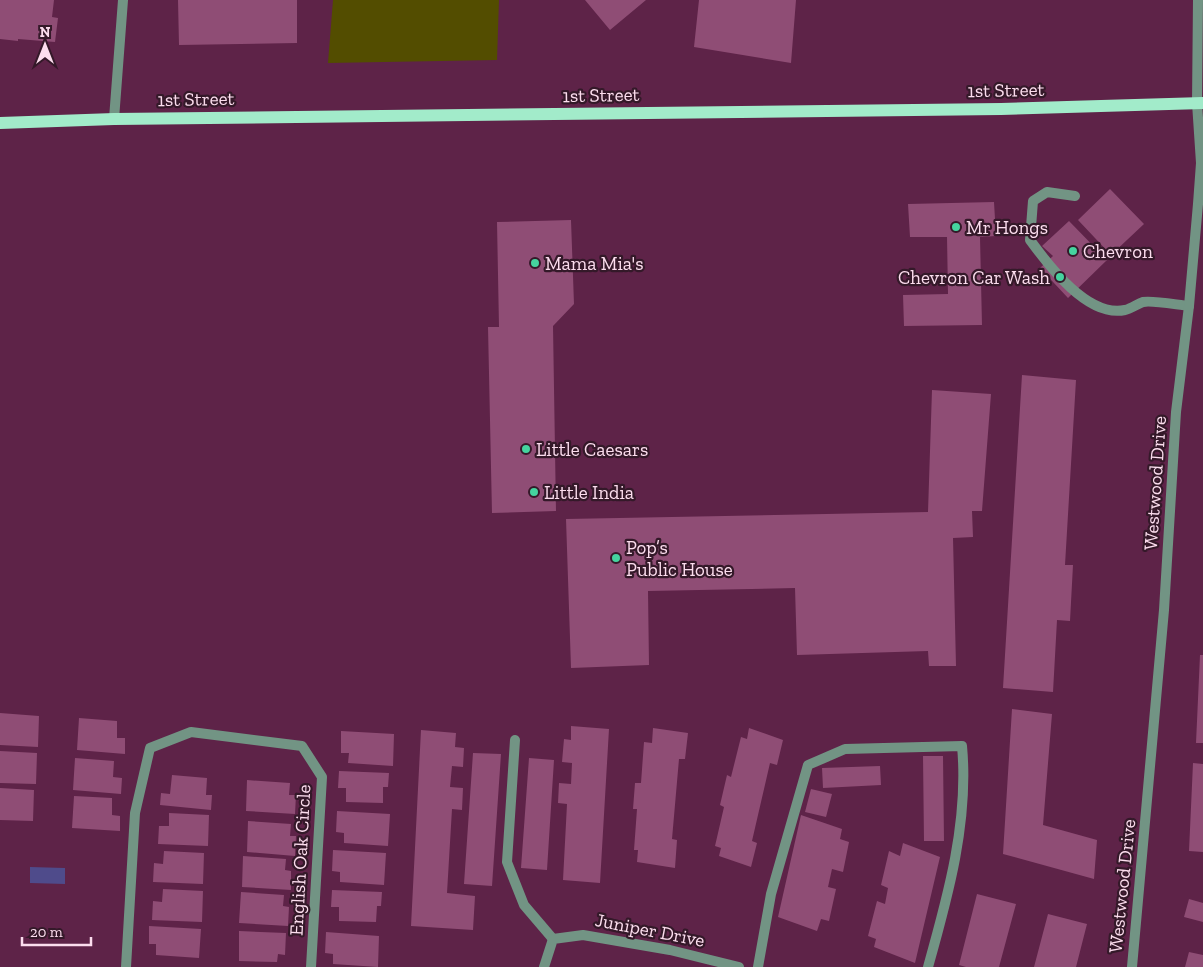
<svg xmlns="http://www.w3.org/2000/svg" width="1203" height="967" font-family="'Zilla Slab',serif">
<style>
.green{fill:#534d00}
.water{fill:#4f4b8b}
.building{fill:#8f4d75}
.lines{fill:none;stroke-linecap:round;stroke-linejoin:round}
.lane{stroke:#729484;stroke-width:10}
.street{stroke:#729484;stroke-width:10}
.primary{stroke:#a2ebca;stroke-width:12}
.poi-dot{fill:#45d49f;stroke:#341929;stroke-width:2}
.labels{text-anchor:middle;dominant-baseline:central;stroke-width:4.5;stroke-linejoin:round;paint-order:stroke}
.street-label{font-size:19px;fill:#fcddee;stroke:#341929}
.poi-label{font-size:19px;fill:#fcddee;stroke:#341929;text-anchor:start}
</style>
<rect width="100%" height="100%" fill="#5e2348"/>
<path class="green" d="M333,0h166l-2,60 -169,3z"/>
<path class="water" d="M30,867l35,1v16l-35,-1z"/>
<path class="building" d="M0,0h54l-2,17 6,1 -3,24 -37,-3v2l-18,-2z
M178,0h119v43l-118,2z
M585,0h61l-36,30z
M699,0h97l-5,63 -97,-16z
M1110,189l34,35 -33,31 -33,-35z
M994,202l2,34 -16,1 2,88 -78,1 -1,-31 45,-1 -1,-57h-37l-2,-33z
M571,220l3,84 -21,22 3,185 -64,2 -4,-186h11l-2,-105z
M1069,221l38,39 -39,38 -28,-30 13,-12 -11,-10z
M1022,375l54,5 -11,185h8l-3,56 -13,-1 -4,72 -50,-4z
M932,390l59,4 -9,117h-10l1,26 -20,1 3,128h-27l-1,-15 -131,4 -2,-67 -147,3 1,74 -78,3 -5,-149 362,-7z
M1200,655h3v88h-7z
M1012,709l40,5 -9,111 54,15 -3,39 -91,-25z
M0,713l39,3 -1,31 -38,-2z
M79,718l38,3v17h8v16l-48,-4z
M571,726l38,3 -9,154 -37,-3 4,-76 -9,-1 1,-20 12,1 1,-21 -10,-1 2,-23 7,1z
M653,728l35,5 -3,26h-6l-7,80 5,1 -2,28 -38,-6 1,-12h-4l3,-41h-4l2,-26h6l3,-41 8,1z
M749,728l34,12 -6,25 -7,-2 -18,78 5,2 -6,24 -32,-11 2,-8 -6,-2 9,-39 -4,-2 7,-30 4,2 10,-40 6,2z
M421,730l35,3 -1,14 9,1 -1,19 -11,-1 -2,21 13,1 -1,22 -10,-1 -5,84 28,3 -2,34 -62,-4z
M341,731l53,3 -1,32 -45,-3 1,-10h-8z
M0,751l37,2 -1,31 -36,-1z
M473,753l28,1 -9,132 -28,-2z
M923,756h20l1,85h-20z
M75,758l39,3 -1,16 9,1 -1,16 -48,-4z
M529,758l25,2 -7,110 -26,-2z
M1193,763l10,1v88l-14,-1z
M880,766l1,19 -58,3 -1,-20z
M339,771l50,2 -1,14h-5v16l-37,-1v-14h-8z
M172,775l35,3 -1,17h6l-1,15 -51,-5 1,-12 9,1z
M247,780l43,3 -1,12h7l-1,19 -49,-3z
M0,788l34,2 -1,31 -33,-1z
M811,789l21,5 -6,23 -21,-5z
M74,796l38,2v17l8,1v15l-48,-3z
M337,811l53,3 -2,32 -44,-3v-10l-8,-1z
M169,813l40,2 -1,31 -50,-2 1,-18h10z
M801,815l41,14 -2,10 9,3 -6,30 -11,-3 -4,18 8,2 -7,32 -8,-2 -4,12 -39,-14z
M248,821l43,3 -1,12h6l-1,20 -48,-4z
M903,843l37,14 -25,106 -41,-16 2,-8 -8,-3 9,-35 8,3 3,-16 -7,-3 8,-34 11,5z
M333,850l53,3 -2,32 -44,-3v-10l-8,-1z
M164,851l40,2 -1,31 -50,-2 1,-19 9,1z
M243,856l43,3 -1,11 6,1v19l-49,-3z
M163,889l40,2 -1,31 -50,-2 1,-19 9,1z
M332,890l50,2 -1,14h-4l-1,16 -37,-1v-14h-8z
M241,892l43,3 -1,11 6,1 -1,19 -49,-3z
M977,894l39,10 -17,63h-33l-7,-2z
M1189,899l14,4v19l-19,-5z
M1048,914l39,10 -11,43h-42z
M149,926l52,3 -2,29 -43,-3v-11h-7z
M239,931l47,2 -1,22 -7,-1 -1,8 -38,-1z
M326,932l53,4 -1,31 -45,-3v-10l-8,-1z
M1189,952l14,3v12h-18z"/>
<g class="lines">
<path class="lane" d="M1075,196l-28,-4 -14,9 -3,39c19,26 58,78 95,70 6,-1 12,-6 18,-8 9,-2 35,3 46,4
M515,740l-8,122 17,43 29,34
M758,967l13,-73 37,-129 37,-16 117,-3c7,75 -14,150 -34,221"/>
<path class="street" d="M114,119l9,-119
M126,967l9,-154 15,-65 41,-16 111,14 20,31 -11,190
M544,967l9,-28 30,-4 87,15 69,17
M1132,967l32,-357 12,-198 13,-106 9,-102 3,-41 -4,-60 1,-103"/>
<path class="primary" d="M0,123l114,-4 887,-10 202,-6"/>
</g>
<g class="poi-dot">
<circle cx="956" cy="227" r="5"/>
<circle cx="1073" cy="251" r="5"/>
<circle cx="535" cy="263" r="5"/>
<circle cx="1060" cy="277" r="5"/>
<circle cx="526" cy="449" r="5"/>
<circle cx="534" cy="492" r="5"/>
<circle cx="616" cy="558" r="5"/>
</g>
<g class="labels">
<g class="street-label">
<text transform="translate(1006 90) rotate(-1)">1st Street</text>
<text transform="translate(601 95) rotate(-1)">1st Street</text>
<text transform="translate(196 99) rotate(-1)">1st Street</text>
<text transform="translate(1155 483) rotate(-86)">Westwood Drive</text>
<text transform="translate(300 860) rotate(-87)">English Oak Circle</text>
<text transform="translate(1122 886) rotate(-84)">Westwood Drive</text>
<text transform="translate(650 930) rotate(11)">Juniper Drive</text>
</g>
<g class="poi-label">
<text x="966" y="227">Mr Hongs</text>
<text x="1083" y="251">Chevron</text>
<text x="545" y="263">Mama Mia's</text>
<text x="1050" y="277" text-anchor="end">Chevron Car Wash</text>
<text x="536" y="449">Little Caesars</text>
<text x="544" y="492">Little India</text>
<text x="626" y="547">Pop’s<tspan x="626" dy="22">Public House</tspan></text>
</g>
</g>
<g transform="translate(45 45)" stroke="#341929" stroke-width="4" paint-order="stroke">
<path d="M0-4L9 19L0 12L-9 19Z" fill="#fcddee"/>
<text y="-8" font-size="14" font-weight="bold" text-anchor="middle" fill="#fcddee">N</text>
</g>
<path d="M22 937v8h69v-8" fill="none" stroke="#fcddee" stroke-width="2.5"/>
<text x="30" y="937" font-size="15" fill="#fcddee" stroke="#341929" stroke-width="4" paint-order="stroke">20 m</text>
</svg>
